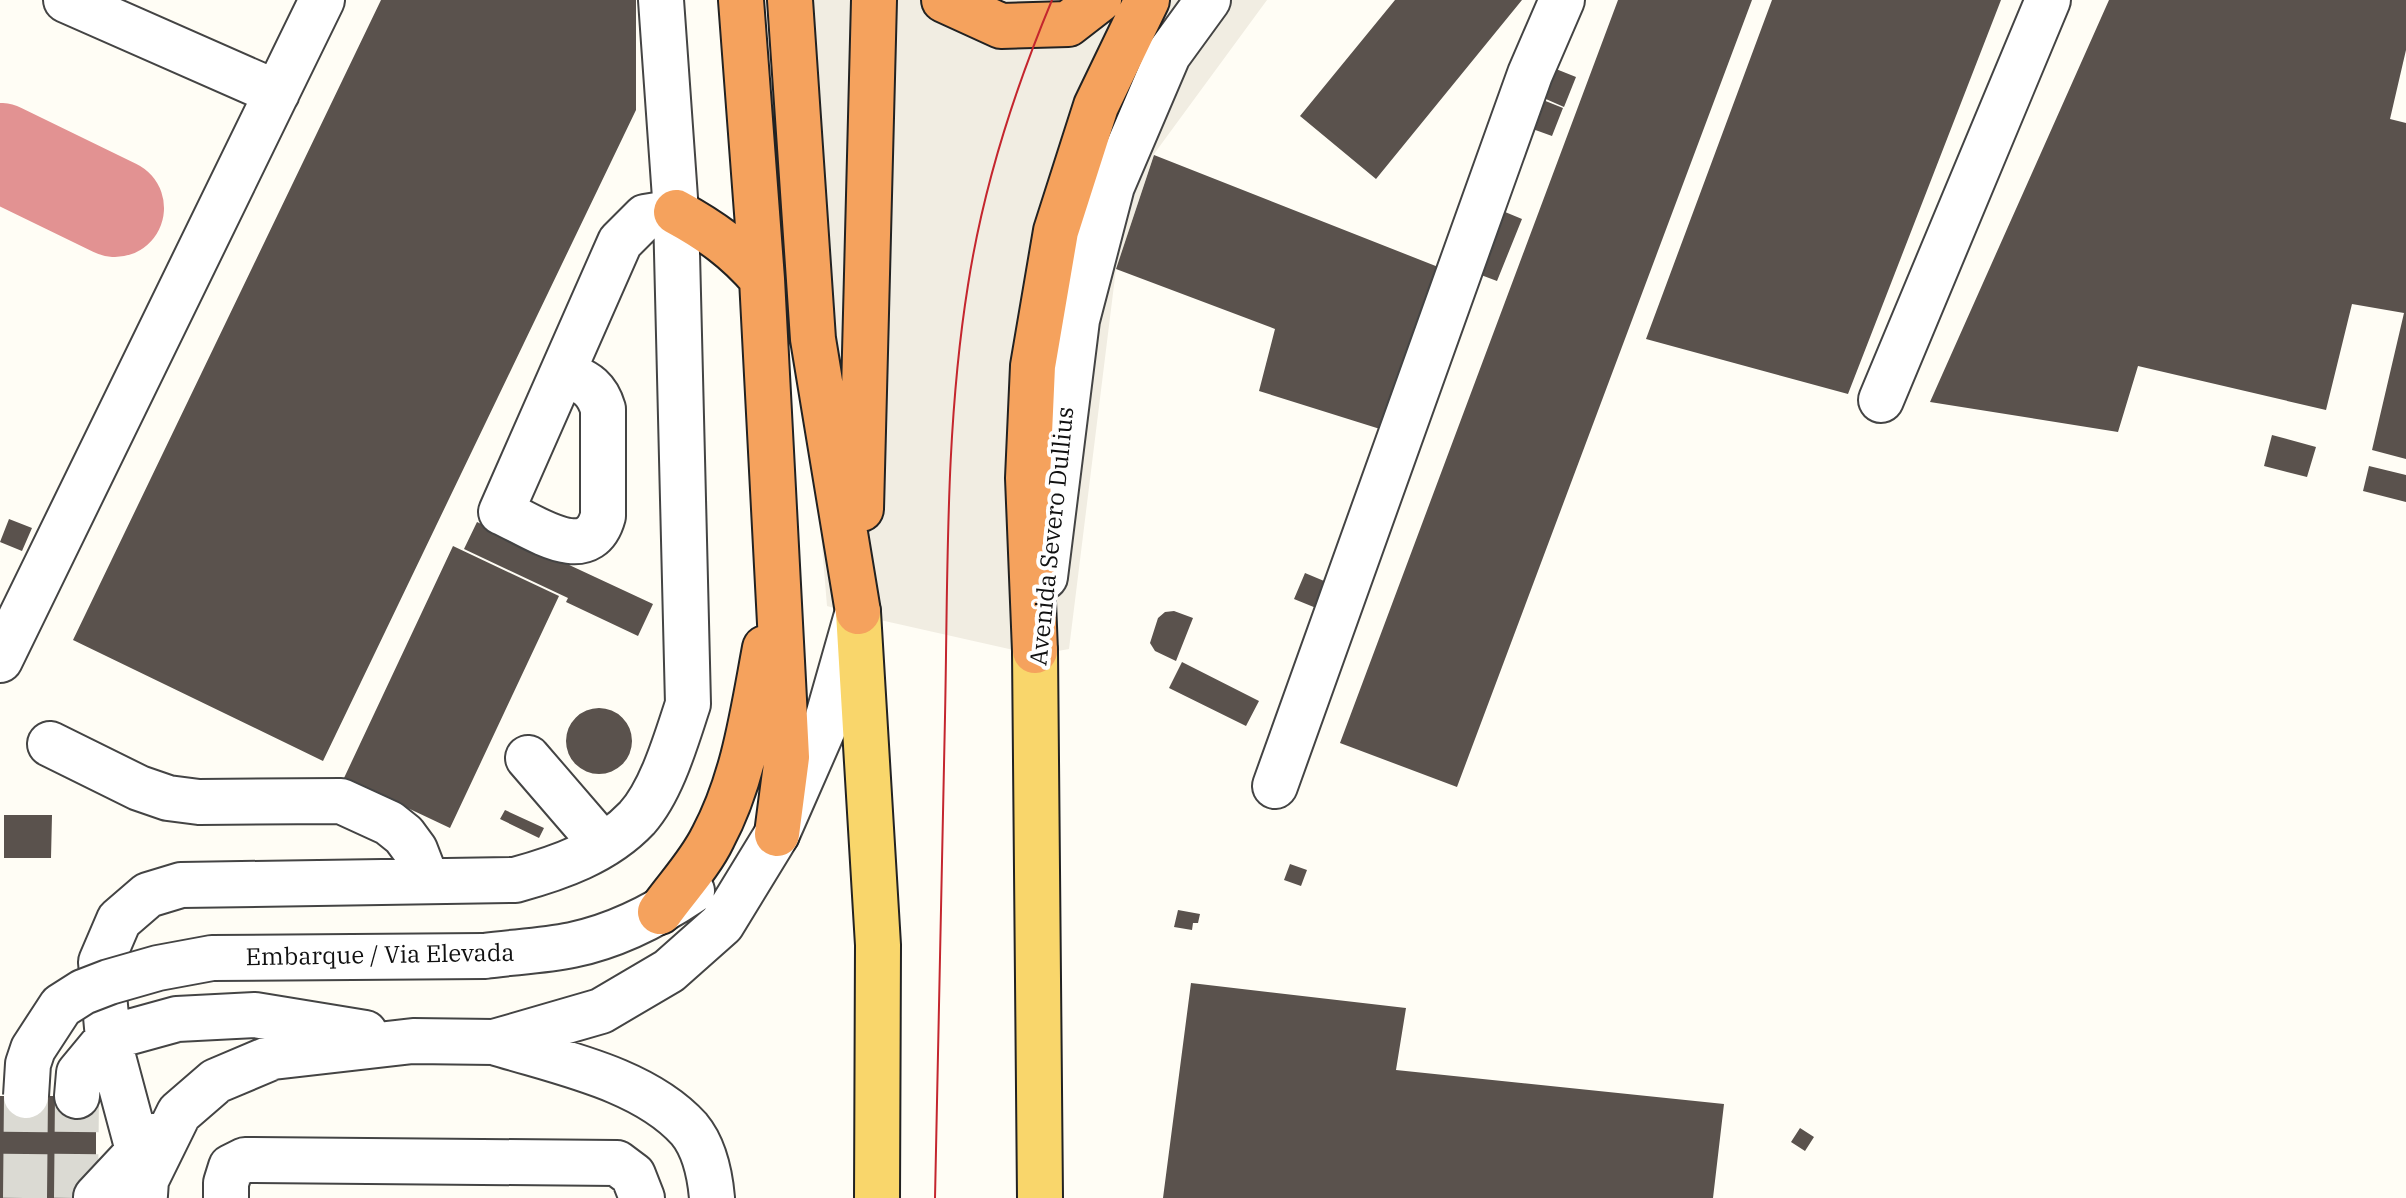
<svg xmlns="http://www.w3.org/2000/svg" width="2406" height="1198" font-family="'IBM Plex Serif',serif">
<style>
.plaza{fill:#f1ede2}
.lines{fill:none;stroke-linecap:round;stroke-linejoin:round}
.taxiway{stroke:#e29292;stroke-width:98}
.building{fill:#5a524d}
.minor-tunnel{stroke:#dbdad3;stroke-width:44;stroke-dasharray:44 22;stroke-linecap:butt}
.minor-casing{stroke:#444;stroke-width:48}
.major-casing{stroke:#222;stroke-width:48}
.highway-casing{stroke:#222;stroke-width:48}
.minor{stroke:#fff;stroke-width:44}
.major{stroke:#f9d66b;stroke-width:44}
.highway{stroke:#f5a25d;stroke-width:44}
.tram{stroke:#c4262e;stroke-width:2}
.minor-bridge-casing{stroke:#444;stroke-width:48;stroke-linecap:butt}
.minor-bridge{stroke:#fff;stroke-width:44}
.labels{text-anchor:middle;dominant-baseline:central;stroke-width:8;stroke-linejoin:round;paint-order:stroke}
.street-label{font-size:24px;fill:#111;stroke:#fff}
</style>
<rect width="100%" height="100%" fill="#fffdf5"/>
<path class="plaza" d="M777,0h490l-113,154 -38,115 -47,380 -33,6 -178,-40 -31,-9z"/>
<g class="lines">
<path class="taxiway" d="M0,152l115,56"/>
</g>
<path class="building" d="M381,0h255v110l-313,651 -250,-121z
M1395,0h127l-146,179 -76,-63z
M1618,0h134l-295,787 -117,-44z
M1772,0h229l-153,394 -202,-55z
M2109,0h297v50l-16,69 16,4v336l-34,-9 32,-137 -52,-9 -26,106 -188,-44 -20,66 -188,-30z
M1551,67l25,10 -12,30 -25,-11z
M1538,98l25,10 -11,28 -25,-9z
M1154,155l302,119 -60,160 -137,-43 16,-62 -159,-60z
M1493,207l29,12 -25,62 -16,-6z
M2272,435l44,12 -9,30 -43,-11z
M2369,466l37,9v27l-43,-11z
M9,519l23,9 -10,23 -22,-9z
M477,522l176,82 -15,32 -72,-34 2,-4 -104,-49z
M453,546l106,50 -109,232 -106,-50z
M1305,573l31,13 -10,26 -32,-13z
M1174,611l19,7 -17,43 -21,-10 -5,-8 8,-25 7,-6z
M1182,662l77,39 -13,25 -77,-38z
M566 741a33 33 0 1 1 66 0a33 33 0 1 1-66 0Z
M505,810l39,18 -5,10 -39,-19z
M4,815h48l-1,43h-47z
M1290,864l17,6 -6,16 -17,-6z
M1178,910l22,4 -2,9h-5l-1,7 -18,-3z
M1191,983l215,25 -10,62 328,34 -11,94h-550z
M0,1096h96v102h-96z
M1800,1128l14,9 -9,14 -14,-9z"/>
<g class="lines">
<path class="minor-tunnel" d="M25,1198l1,-102
M76,1198l1,-102"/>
<defs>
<path id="minor" d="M66,0l211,93
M563,372c20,10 33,13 40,37v107c-14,52 -70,10 -102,-4l119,-270 25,-25 31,-5
M1881,400l167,-400
M1045,577l32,-257 35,-134 56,-131 40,-55
M0,660l322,-660
M50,744l89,44 29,10 31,4 142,-1 48,22 15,12 11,15 12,31
M528,758l75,87
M1275,786l255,-712 32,-74
M484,956c29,-4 59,-5 88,-11 44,-9 83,-29 120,-54
M494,1042c63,20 149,36 195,87 15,18 21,46 23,69
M77,1096l2,-23 29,-35 69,-19 78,-4 110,18
M146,1180l-38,-142 -7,-76 18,-42 29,-25 33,-10 334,-5c44,-12 90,-28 122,-62 25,-28 39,-78 51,-114l-12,-492 -15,-212
M145,1195l1,-15 33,-67 37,-32 57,-24 140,-16 81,1 107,-31 68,-40 53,-47 55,-90 50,-114 29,-102
M96,1197l57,-61
M226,1198v-15l5,-16 14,-7 372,3 16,12 9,23"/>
<path id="major" d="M858,612l20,333 -1,253
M1035,651l5,547"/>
<path id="highway" d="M741,0l21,279 25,478 -10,77
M790,0l23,339 45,273
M944,0l57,26 67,-2 31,-24
M676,212c35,19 60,37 86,67
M861,509l13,-509
M1035,651l-7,-173 5,-112 23,-135 40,-125 51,-106
M660,912c17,-24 40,-48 53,-75 31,-58 40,-125 52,-189"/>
</defs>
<use href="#minor" class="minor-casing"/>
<use href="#major" class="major-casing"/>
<use href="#highway" class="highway-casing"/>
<use href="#minor" class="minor"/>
<use href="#major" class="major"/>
<use href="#highway" class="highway"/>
<path class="tram" d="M935,1198c3,-160 7,-321 10,-481 3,-144 0,-289 23,-432 15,-97 46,-194 84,-285"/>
<defs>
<path id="minor-bridge" d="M26,1096l2,-32 5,-15 28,-43 22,-14 26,-10 49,-14 54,-10 272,-2"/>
</defs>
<use href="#minor-bridge" class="minor-bridge-casing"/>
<use href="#minor-bridge" class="minor-bridge"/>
</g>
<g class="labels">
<g class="street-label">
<text transform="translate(1051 536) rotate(-84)">Avenida Severo Dullius</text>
<text transform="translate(380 954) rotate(-1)">Embarque / Via Elevada</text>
</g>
</g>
</svg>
